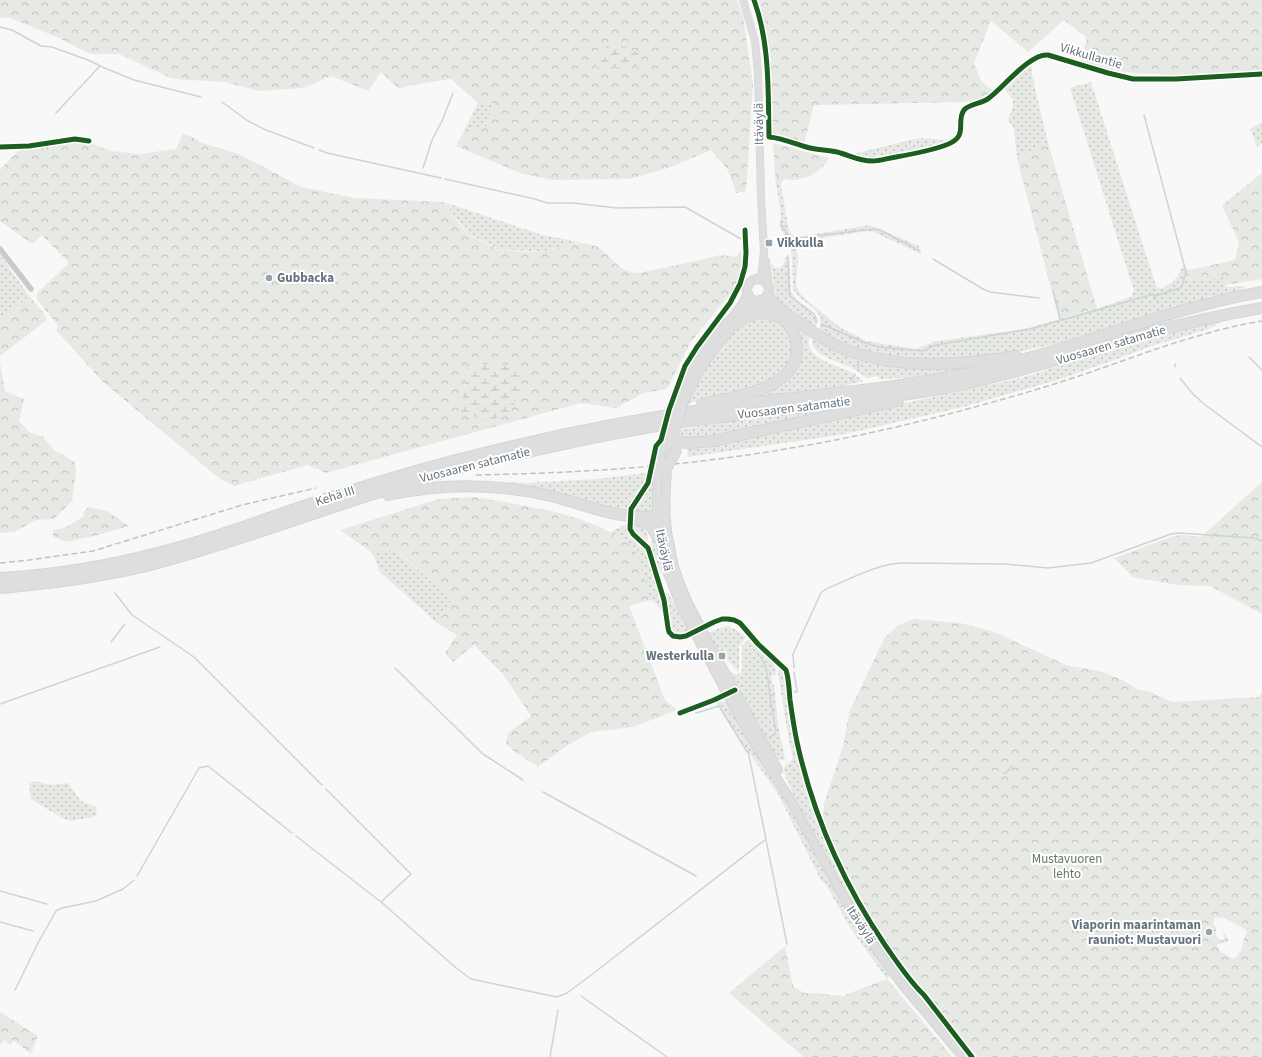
<svg xmlns="http://www.w3.org/2000/svg" width="1262" height="1057" font-family="'Source Sans 3',sans-serif">
<style>
.grass{fill:url(#grass-dots)}
.forest{fill:url(#forest-crowns);fill-rule:evenodd}
.wetland{fill:url(#wetland-marsh)}
.lines{fill:none;stroke-linecap:round;stroke-linejoin:round}
.stream{stroke:#cdd4d6;stroke-width:1.5}
.secondary-casing{stroke:#d4d5d6;stroke-width:8}
.primary-casing{stroke:#d3d4d5;stroke-width:10}
.highway-casing{stroke:#d4d5d5;stroke-width:12}
.street{stroke:#c9cacb;stroke-width:5.5}
.secondary{stroke:#dededf;stroke-width:7}
.primary{stroke:#dededf;stroke-width:8}
.highway{stroke:#dededf;stroke-width:10}
.rail{stroke:#bfc1c2;stroke-width:1.5;stroke-dasharray:6 3;stroke-linecap:butt}
.primary-bridge-casing{stroke:#d3d4d5;stroke-width:10;stroke-linecap:butt}
.highway-bridge-casing{stroke:#d4d5d5;stroke-width:12;stroke-linecap:butt}
.primary-bridge{stroke:#dededf;stroke-width:8}
.highway-bridge{stroke:#dededf;stroke-width:10}
.cycleway-casing{stroke:#fff;stroke-width:8}
.cycleway{stroke:#1b5e20;stroke-width:5}
.poi-dot{fill:#99a2a9;stroke:#fff;stroke-width:1.5}
.labels{text-anchor:middle;dominant-baseline:central;stroke-width:4;stroke-linejoin:round;paint-order:stroke}
.street-label{font-size:13px;fill:#66747f;stroke:#fff}
.poi-label{font-size:13px;font-weight:bold;fill:#66747f;stroke:#fff;text-anchor:start}
.park-label{font-size:13px;fill:#687865;stroke:#fff}
</style>
<defs>
<pattern id="grass-dots" width="8" height="8" patternUnits="userSpaceOnUse"><rect width="8" height="8" fill="#e7e9e5"/><path d="M2 2h.1M6 6h.1" fill="none" stroke="#bfc1bf" stroke-width="1.8" stroke-linecap="round"/></pattern>
<pattern id="forest-crowns" width="20" height="18" patternUnits="userSpaceOnUse"><rect width="20" height="18" fill="#e7e9e5"/><path d="M2 6a3 3 0 1 1 6 0M12 15a3 3 0 1 1 6 0" fill="none" stroke="#bfc1bf"/></pattern>
<pattern id="wetland-marsh" width="20" height="14" patternUnits="userSpaceOnUse"><rect width="20" height="14" fill="#e7e9e5"/><path d="M1 5h8M5 5V1M11 12h8M15 12V8" fill="none" stroke="#bfc1bf"/></pattern>
</defs>
<rect width="100%" height="100%" fill="#f8f8f8"/>
<path class="grass" d="M1029,64l3,3v8l16,68 -31,15 -3,-29 -6,-9 4,-11 1,-9 -10,-13z
M1091,82l65,204 5,3c12,-6 18,-12 22,-24l6,5 -4,10 40,-3v8l1,2 20,-1 -5,3 -3,3 -28,4 -14,6 -146,43 -56,12 -71,3 -24,-2 -35,-5 -46,-21c10,-24 -14,-25 -25,-43l-1,-30 -3,-17 -10,-16 2,-12 -6,-37 10,1 -4,4v4l8,45 5,5 3,1 73,-12 49,21 2,9 -6,-4 -42,-19 -5,-1 -71,11 -1,4 2,12 -2,27 4,9 38,32 28,15 50,8 20,-8 89,-12 80,-23 26,-9 3,-6 -64,-203z
M478,103h16l-7,23 -22,3z
M1262,122v21l-5,4 -7,-18z
M919,138l34,2 -38,10 -43,9 -23,-4z
M444,202l95,32 40,8 -37,10 -43,-3 -31,-15z
M0,254l29,42 -29,26z
M787,255h2l2,35c4,16 23,16 27,31l-4,8 -36,-26 -2,-4 -5,-36 4,5h3l4,-2z
M751,317l25,3 7,4 9,13 -1,25 -14,17 -38,14 -51,10c13,-33 35,-64 63,-86z
M1222,321l-13,8 -54,16 -94,34 -98,28 -118,27 -157,23 -1,-10 177,-33 13,-5 126,-27 29,-7 71,-25 47,-13 14,-2 14,-6z
M793,323l18,11c-12,22 24,31 38,37 5,3 10,6 14,10l-23,6 -109,14 64,-32z
M814,336l58,25 120,2 -31,8 -36,6 -45,2 -2,-3 -11,2c-6,-4 -11,-8 -17,-11 -13,-6 -31,-9 -38,-23z
M859,405l-137,30 -28,4 -18,-1 2,-8 81,-15z
M646,473l-3,16 -15,22 -4,1 -124,-27 11,-3 14,1 71,-4z
M654,481v32h-22l4,-10 13,-21z
M631,523c11,2 18,8 17,20l-1,1 -14,-12z
M627,524c4,13 10,13 16,23 9,13 20,51 19,66l-4,-8 -7,-5 -16,-52 -25,-16z
M649,531c9,11 10,29 12,43l-2,1 -8,-23v-14z
M395,550l57,49 -15,24 -58,-52 -4,-13 -5,-7z
M668,593l21,38c-3,2 -7,5 -12,4 -10,-1 -11,-32 -12,-41z
M728,626l5,2 13,9 -7,10v23l-2,1 -25,-29 -5,-9 16,-6z
M749,639l26,23 1,13 -5,1 1,7h2l4,42 7,34 -3,1h-5l-3,-4 -19,-33 -25,-52 6,4 5,-2 1,-4v-23z
M779,665l6,6 6,50 16,64 8,28 13,33 28,58 33,51 31,40 -2,1c-18,-17 -32,-40 -46,-60 -13,-19 -92,-155 -88,-169l9,-8 -6,-30 -9,-56z
M721,701l6,2 60,97 57,107 12,20 34,49 -3,3 65,78h-148l8,-64 31,3 44,-17 -36,-50 -25,-44 -5,-5 -43,-86 -28,-40 -34,-51z
M34,781l17,4 17,-2 13,18 15,6 1,6 -4,4 -21,4 -10,-3 -31,-19 -2,-15z"/>
<path class="forest" d="M0,0h737l6,16 10,67 -7,108 -10,2 -8,-23 -17,-20 -40,17 -42,12 -77,1 -32,-7 -64,-27 9,-17 22,-3 7,-23h-16l-27,-24 -40,6 -12,4 -18,-17 -13,19 -37,-15 -27,12 -45,3 -34,-9 -52,-3 -54,-25h-29l-33,-17 -47,-19h-10z
M757,0h505v72l-70,4 -59,-3 -31,-5 -22,-7 7,-23 -23,-18 -36,32 -37,-31 -17,42 7,18 12,10 -12,9 -19,2 -148,3 -10,39 -32,-10c-1,-45 1,-92 -15,-134z
M183,134l7,2 12,7 37,11 62,33 54,11 89,4c6,8 18,27 24,32 5,3 25,13 31,15 7,2 39,4 46,2 14,-3 29,-10 44,-7 21,4 23,27 49,29l59,-12 23,-6 16,2 5,-7 2,19 -8,19 -45,55 -23,46 -24,4 -27,15 -35,-5 -255,70 -18,-8 -74,21 -14,-7 -117,-97 -47,-52 2,-4 -22,-28 2,-6 31,-29 -27,-28 -10,9 -32,-23v-51l21,-22 55,-7 12,1 23,9 28,3 37,-5zM497,363l-37,50 7,-44 11,-4z
M773,143l56,15c-8,13 -19,20 -35,22 -5,0 -13,-2 -19,-3z
M1048,143l49,165 -38,11 -42,-161z
M1262,173v106l-37,6v-8l-40,3 4,-10 46,-10 4,-17 -17,-38z
M29,296l14,16 4,8 -47,36v-34z
M0,362l5,29 19,8 -5,22 10,11 14,5 11,13 21,12 1,9 -4,30 -18,18 -18,1 -22,12 -14,1z
M1262,482v132l-52,-28 -33,-1 -44,-8 -19,-19 60,-22 9,-1 18,2z
M475,497c49,9 103,14 146,42 4,3 10,5 13,8 4,5 14,44 17,53l-22,6 36,94 12,10 -44,17 -42,5 -26,15 -27,20 -23,-15 -9,-8 2,-11 23,-17 -29,-43 -28,-28 -21,17 -8,-9 12,-18 -20,-12 15,-24 -56,-49 -26,1 -30,-21 99,-31z
M89,507l18,4 22,15 -27,8 -35,8 -14,-5v-7l11,-2 19,-11 1,-6z
M914,619l46,4 32,8 74,34 37,7 21,9 15,9 9,1 24,11 86,-5 4,-4v364h-284l-66,-78 -47,-68 -39,-80 -3,-13 1,-14 19,-58 7,-36 35,-73 14,-12zM1215,917l5,1 3,-1 23,13 1,4 -2,2c-3,9 -2,18 -12,23l-12,-7 -4,-6v-2l9,-1 2,-2v-3l-4,-6 -1,2 2,4 -1,2h-4l-4,-4v-8l-3,-4z
M785,946l8,40 11,7 39,3 44,-17 65,78h-148l-75,-64z
M0,1012l38,24 -7,18 -18,-14 -3,5 -5,-5 -5,5z"/>
<path class="wetland" d="M609,45c13,0 22,3 33,11l-2,11c-16,-3 -35,6 -49,-2l4,-8z
M497,363l21,4 2,24 -12,25 -22,4 -26,-7 7,-44 11,-4z"/>
<g class="lines">
<path class="stream" d="M0,27l12,3 29,16 11,1 36,13 19,9 27,11 67,17
M222,102l26,19 18,9 48,18
M56,113l44,-47
M1144,115l42,157 -4,14 -2,2 -25,8
M319,150l8,3 114,25
M423,168l9,-28 10,-19 11,-28
M445,179l90,20 12,4h26l44,5 68,-1 56,32
M781,224l10,15 82,-10 7,1 40,21
M788,257l1,32 1,7 24,18 2,4v4
M933,259l50,30 7,3 49,6
M1053,290l7,29
M822,324l41,18 16,5 43,4 14,-6 94,-16 124,-35 2,5
M1249,357l13,13
M857,364l2,2 -1,2
M1175,367v-3
M1180,378l13,16 11,10 58,43
M851,381l4,-7
M115,593l17,22 62,42 128,128
M111,642l14,-18
M757,653c12,11 10,27 13,42
M395,668l88,86 40,26
M794,668l-1,-14 28,-61 5,-4c22,-9 53,-26 77,-26l102,1 43,4 43,-5 80,-29 8,-1 75,5 8,3
M794,672l3,20h-3
M0,704l160,-57
M696,713l23,-7 28,46
M770,737l5,-3 1,-2 -6,-36 3,-1
M1004,773h2l6,-7
M326,789l85,85 -30,28 74,65 16,12 86,18 10,-4 23,-17 176,-137 -18,-88
M543,792l153,84
M296,836l85,66
M766,840l21,104
M137,876l62,-108 9,-2 84,67
M0,891l47,13
M0,922l33,9
M15,990l23,-47 18,-32 6,-3 34,-7 27,-12 11,-9
M581,996l86,61
M550,1057l8,-47
M1221,1057h6"/>
<defs>
<path id="secondary" d="M743,0l12,41 3,31 3,125 3,54 -2,19 -1,6 -4,3
M766,261l3,25"/>
<path id="primary" d="M747 290a11 11 0 1 1 22 0a11 11 0 1 1-22 0Z
M685,399l12,-25 15,-22 28,-35 10,-12 6,-4
M677,401c9,-23 20,-43 35,-62 13,-15 29,-27 36,-46
M662,450l5,-16
M670,450l4,-16
M667,467l-2,40 2,25 7,35 6,17 8,19 24,46 66,121
M657,481v35l3,24 6,28 15,38 46,88 25,45 39,62 52,95 30,48 29,40 61,73"/>
<path id="highway" d="M768,295c6,13 21,20 32,28 10,7 20,14 31,20 56,28 124,23 185,13
M733,326c18,-13 27,-17 48,-8
M702,404c32,-7 103,-15 94,-63 -4,-18 -20,-31 -36,-40
M667,434c7,13 34,8 46,7l185,-40
M388,495c54,-12 108,-12 163,1 36,9 69,25 106,20l8,-9
M637,519l13,6 10,15
M0,578c54,-3 108,-12 161,-26 52,-13 103,-33 155,-50 51,-17 103,-33 156,-46 86,-22 174,-39 262,-51 76,-10 152,-15 227,-30 102,-21 198,-65 301,-83
M0,588c52,-5 104,-11 154,-24 105,-28 206,-70 311,-97 69,-17 139,-33 210,-44 88,-13 177,-19 265,-34 69,-13 134,-35 201,-54 40,-11 80,-20 121,-27"/>
</defs>
<use href="#secondary" class="secondary-casing"/>
<use href="#primary" class="primary-casing"/>
<use href="#highway" class="highway-casing"/>
<path class="street" d="M759,138l13,-1 43,12 20,3 17,6 20,3 44,-8 30,-8 12,-7 3,-6 2,-19 3,-4 21,-10 13,-12 26,-23 8,-5 9,-5 5,1 60,18 25,6h43l86,-5
M0,147l29,-1 46,-7 14,2
M0,249l31,40
M680,713l49,-20"/>
<use href="#secondary" class="secondary"/>
<use href="#primary" class="primary"/>
<use href="#highway" class="highway"/>
<path class="rail" d="M476,475c51,-1 102,-3 154,-7 103,-8 206,-25 307,-51 50,-13 101,-27 151,-44 57,-20 114,-42 174,-52
M0,563l29,-3 64,-9 149,-46 74,-17"/>
<defs>
<path id="primary-bridge" d="M667,434l10,-33
M674,434l11,-35
M657,481l5,-31"/>
<path id="highway-bridge" d="M667,467l10,-18"/>
</defs>
<use href="#primary-bridge" class="primary-bridge-casing"/>
<use href="#highway-bridge" class="highway-bridge-casing"/>
<use href="#primary-bridge" class="primary-bridge"/>
<use href="#highway-bridge" class="highway-bridge"/>
<defs>
<path id="cycleway" d="M754,0c16,44 14,91 15,137 14,1 28,8 41,11 9,2 18,2 27,4 12,3 22,9 35,9 8,0 16,-3 24,-4 17,-3 34,-6 50,-12 24,-9 9,-22 18,-35 6,-7 18,-6 25,-12 14,-10 41,-45 59,-43l60,18 25,6h43l86,-5
M0,147l29,-1 46,-7 14,2
M745,230l1,23 -1,14 -5,17 -10,19 -33,44 -12,19 -16,44 -8,30 -5,6 -8,37 -17,26 -1,20 3,5 15,14 2,6 14,46 4,28 1,4 4,4 7,1 6,-1 28,-14 8,-3h6l6,1 6,3 18,21 28,26c3,9 3,20 4,30 2,14 4,28 7,42 16,73 46,141 88,203 12,17 24,36 39,50l48,62
M680,713l34,-13 21,-10"/>
</defs>
<use href="#cycleway" class="cycleway-casing"/>
<use href="#cycleway" class="cycleway"/>
</g>
<g class="poi-dot">
<rect x="765" y="239" width="8" height="8" rx="2"/>
<circle cx="269" cy="278" r="4"/>
<rect x="718" y="652" width="8" height="8" rx="2"/>
<circle cx="1209" cy="932" r="4"/>
</g>
<g class="labels">
<g class="street-label">
<text transform="translate(1091 56) rotate(16)">Vikkullantie</text>
<text transform="translate(759 124) rotate(-91)">Itäväylä</text>
<text transform="translate(1111 345) rotate(-16)">Vuosaaren satamatie</text>
<text transform="translate(794 408) rotate(-7)">Vuosaaren satamatie</text>
<text transform="translate(475 465) rotate(-14)">Vuosaaren satamatie</text>
<text transform="translate(335 496) rotate(-18)">Kehä III</text>
<text transform="translate(664 550) rotate(78)">Itäväylä</text>
<text transform="translate(861 925) rotate(57)">Itäväylä</text>
</g>
<g class="poi-label">
<text x="777" y="243">Vikkulla</text>
<text x="277" y="278">Gubbacka</text>
<text x="714" y="656" text-anchor="end">Westerkulla</text>
<text x="1201" y="925" text-anchor="end">Viaporin maarintaman<tspan x="1201" dy="15">rauniot: Mustavuori</tspan></text>
</g>
<g class="park-label">
<text x="1067" y="859">Mustavuoren<tspan x="1067" dy="15">lehto</tspan></text>
</g>
</g>
</svg>
